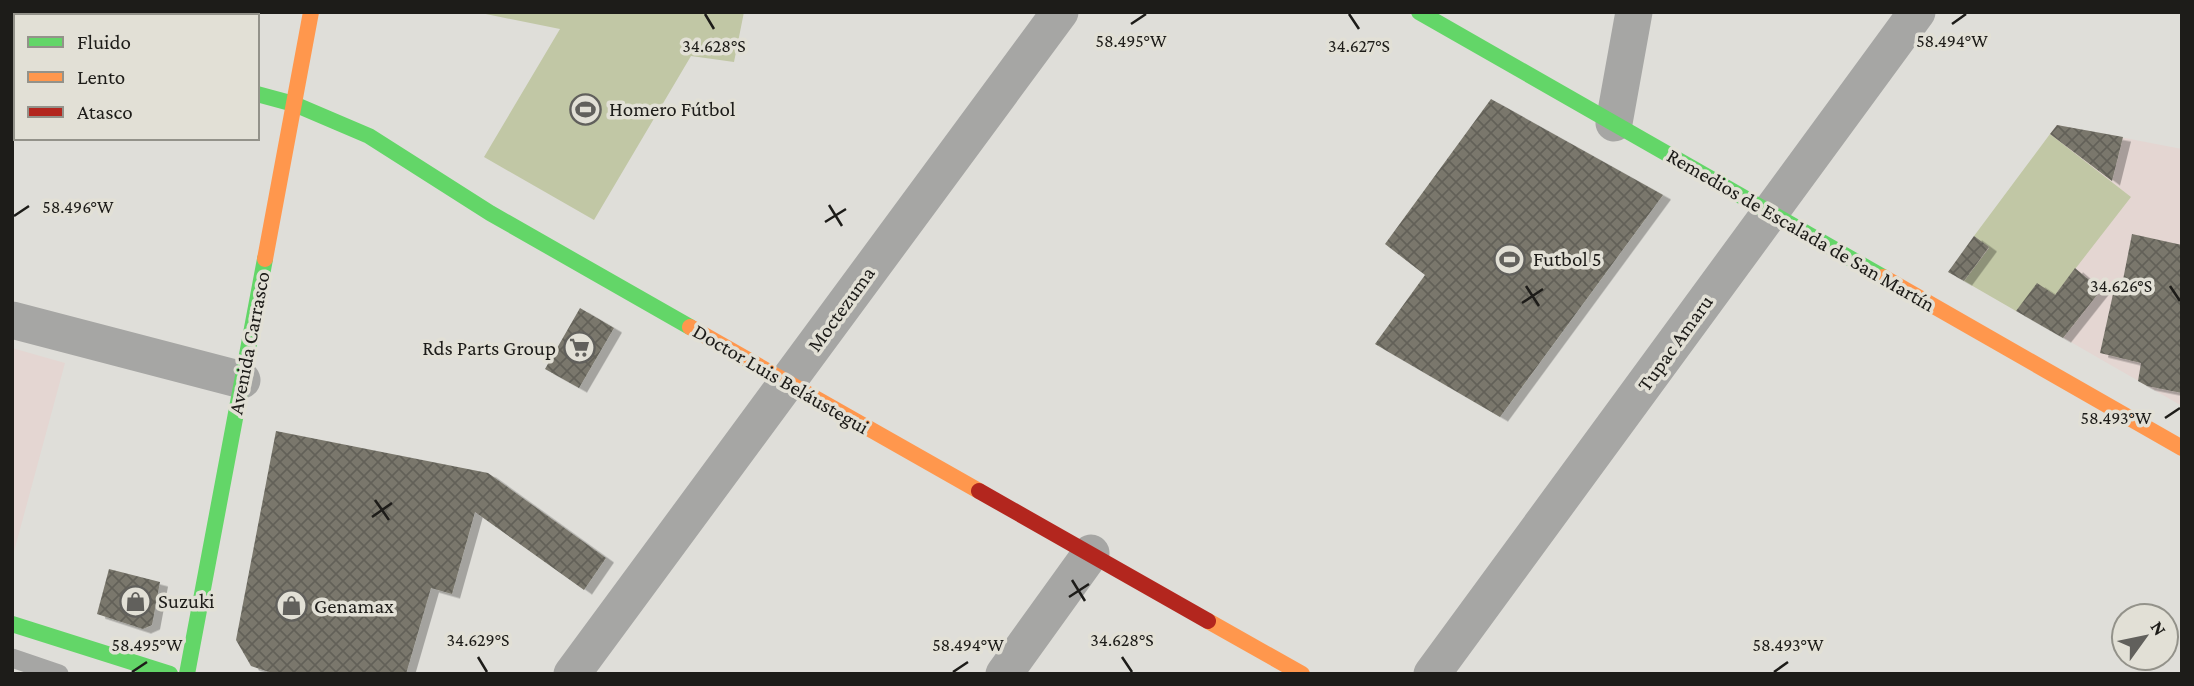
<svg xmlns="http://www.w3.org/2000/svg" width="2194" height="686" font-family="'Crimson Pro',serif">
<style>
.education{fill:#e4d6d2}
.park{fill:#c1c7a5}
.building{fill:url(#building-cross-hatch);filter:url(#shadow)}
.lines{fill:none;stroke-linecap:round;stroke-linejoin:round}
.lane{stroke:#a6a6a4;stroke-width:19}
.street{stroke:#a6a6a4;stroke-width:37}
.fast{stroke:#63d668;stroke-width:16}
.slow{stroke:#ff974d;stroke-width:16}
.jam{stroke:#b3261e;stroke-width:16}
.ticks{fill:none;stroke:#1d1c19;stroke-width:2.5}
.labels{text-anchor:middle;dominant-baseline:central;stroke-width:7;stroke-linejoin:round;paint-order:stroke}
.poi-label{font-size:21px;fill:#1d1c19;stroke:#e2e0d6;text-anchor:start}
.street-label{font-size:21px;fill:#1d1c19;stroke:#e2e0d6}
.ticks-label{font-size:18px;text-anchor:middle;fill:#1d1c19;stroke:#e2e0d6;stroke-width:7;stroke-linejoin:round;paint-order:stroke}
</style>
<defs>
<pattern id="building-cross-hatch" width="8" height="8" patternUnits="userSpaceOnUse" patternTransform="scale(1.75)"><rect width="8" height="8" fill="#7a776c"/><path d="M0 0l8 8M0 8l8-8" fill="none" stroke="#636158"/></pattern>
<filter id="shadow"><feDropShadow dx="8" dy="4.5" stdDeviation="0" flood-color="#0004"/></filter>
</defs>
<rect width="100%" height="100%" fill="#dfded9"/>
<path class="education" d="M2057,125l125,24v257l-233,-134z
M12,348l53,15 -53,196z"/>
<path class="park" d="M476,12h268l-10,50 -43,-6 -97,164 -110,-63 76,-128z
M2050,134l81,63 -76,98 -39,16 -52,-30 25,-33 -15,-12z"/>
<path class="building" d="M1491,99l172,96 -163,222 -125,-73 50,-69 -40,-31z
M2057,125l66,12 -11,44 -62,-47z
M2132,234l50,11v148l-35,-7 -9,-5 3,-18 -41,-10 13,-59 7,1z
M1974,236l15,11 -25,34 -16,-9z
M2075,268l26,22 -38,48 -47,-27 21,-28 18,12z
M580,308l34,20 -35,60 -34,-19z
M276,431l212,42 118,85 -22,32 -109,-78 -23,82 -21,-6 -25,86h-131l-24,-8 -15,-26z
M109,569l51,13 -8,43 -9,4 -46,-15z"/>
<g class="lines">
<path class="lane" d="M12,658l47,16"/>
<path class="street" d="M12,28l4,1
M1614,123l20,-111
M12,320l230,60
M572,674l488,-662
M1004,674l87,-121
M1432,674l485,-662"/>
<path class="fast" d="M1419,12l464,265
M257,94l37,10 75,32 121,77 200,114
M12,624l158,50
M187,674l78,-415"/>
<path class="slow" d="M265,259l46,-247
M1883,277l299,171
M690,327l289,164
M1208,621l94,53"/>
<path class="jam" d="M979,491l229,130"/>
</g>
<path class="ticks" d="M705,14l9,15M1349,14l10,15M1131,24l15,-10M1952,24l14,-10M829,205l13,21M14,216l15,-10M825,222l21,-13M1526,286l13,20M2170,286l10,15M1522,303l21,-14M2165,418l15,-10M375,500l14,20M372,517l20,-14M1072,580l13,21M1069,597l20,-13M478,657l9,15M1122,657l10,15M132,672l15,-10M953,672l15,-10M1774,672l14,-10"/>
<defs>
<symbol id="stadium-ring" viewBox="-11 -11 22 22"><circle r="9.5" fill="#e2e0d6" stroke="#61605c" stroke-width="1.5"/><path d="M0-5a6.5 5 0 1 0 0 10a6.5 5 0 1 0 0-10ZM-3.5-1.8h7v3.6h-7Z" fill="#61605c"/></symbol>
<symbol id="supermarket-ring" viewBox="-11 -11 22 22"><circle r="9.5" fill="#e2e0d6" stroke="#61605c" stroke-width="1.5"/><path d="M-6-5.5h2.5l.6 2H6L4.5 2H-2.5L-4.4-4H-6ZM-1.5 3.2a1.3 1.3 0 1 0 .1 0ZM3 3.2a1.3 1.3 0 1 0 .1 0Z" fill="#61605c"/></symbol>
<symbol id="shop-ring" viewBox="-11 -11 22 22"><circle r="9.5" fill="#e2e0d6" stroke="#61605c" stroke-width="1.5"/><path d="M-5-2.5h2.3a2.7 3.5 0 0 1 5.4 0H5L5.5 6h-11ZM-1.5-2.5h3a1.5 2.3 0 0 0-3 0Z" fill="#61605c"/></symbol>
</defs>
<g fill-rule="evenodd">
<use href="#stadium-ring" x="568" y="92" width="35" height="35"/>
<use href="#stadium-ring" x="1492" y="242" width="35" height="35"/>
<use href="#supermarket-ring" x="562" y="330" width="35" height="35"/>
<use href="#shop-ring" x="118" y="584" width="35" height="35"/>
<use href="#shop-ring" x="274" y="588" width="35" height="35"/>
</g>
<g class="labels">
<g class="poi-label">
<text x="609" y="109">Homero Fútbol</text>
<text x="1533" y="259">Futbol 5</text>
<text x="556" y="348" text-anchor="end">Rds Parts Group</text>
<text x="158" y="601">Suzuki</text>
<text x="314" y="606">Genamax</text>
</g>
<g class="street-label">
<text transform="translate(1801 230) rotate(30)">Remedios de Escalada de San Martín</text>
<text transform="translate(841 309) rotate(-54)">Moctezuma</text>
<text transform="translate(249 343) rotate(-79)">Avenida Carrasco</text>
<text transform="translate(1675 343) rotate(-54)">Tupac Amaru</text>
<text transform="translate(781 379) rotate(30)">Doctor Luis Beláustegui</text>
</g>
</g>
<g class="ticks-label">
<text x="1131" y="47">58.495°W</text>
<text x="1952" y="47">58.494°W</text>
<text x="714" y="52">34.628°S</text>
<text x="1359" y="52">34.627°S</text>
<text x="78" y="213">58.496°W</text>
<text x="2121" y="292">34.626°S</text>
<text x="2116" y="424">58.493°W</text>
<text x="478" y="646">34.629°S</text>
<text x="1122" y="646">34.628°S</text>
<text x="147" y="651">58.495°W</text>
<text x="968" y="651">58.494°W</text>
<text x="1788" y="651">58.493°W</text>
</g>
<rect width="2194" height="686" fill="none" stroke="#1d1c19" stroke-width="28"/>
<rect x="14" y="14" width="245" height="126" fill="#e2e0d6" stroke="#93928a" stroke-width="2"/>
<rect x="28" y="37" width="35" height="10" fill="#63d668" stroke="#93928a" stroke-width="2"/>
<text x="77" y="49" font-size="21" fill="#1d1c19">Fluido</text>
<rect x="28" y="72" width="35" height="10" fill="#ff974d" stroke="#93928a" stroke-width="2"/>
<text x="77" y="84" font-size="21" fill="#1d1c19">Lento</text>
<rect x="28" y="107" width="35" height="10" fill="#b3261e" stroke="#93928a" stroke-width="2"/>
<text x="77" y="119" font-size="21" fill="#1d1c19">Atasco</text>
<g transform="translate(2145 637) rotate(57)"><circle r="33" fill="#e2e0d6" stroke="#93928a" stroke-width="2"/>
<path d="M0-5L12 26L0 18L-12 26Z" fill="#61605c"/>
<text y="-10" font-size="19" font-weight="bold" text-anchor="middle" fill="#1d1c19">N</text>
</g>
</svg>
